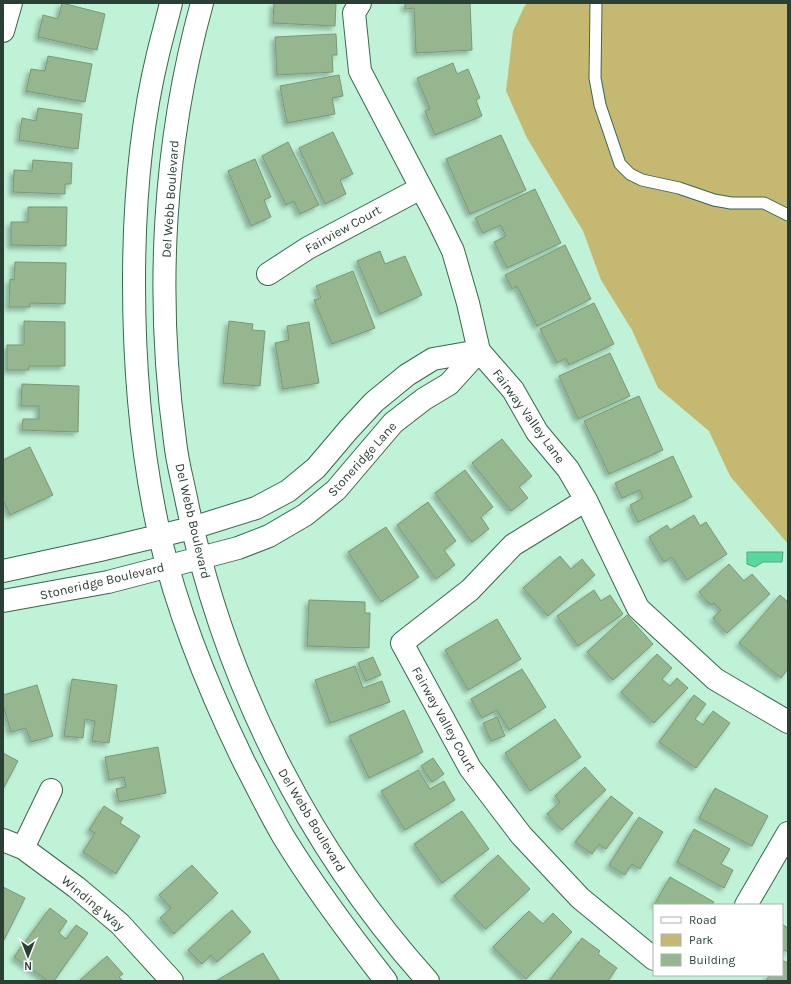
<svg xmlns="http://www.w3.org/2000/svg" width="791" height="984" font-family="Karla,sans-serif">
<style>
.green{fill:#c5b971}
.water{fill:#58d89d;stroke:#4aaa7e}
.building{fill:#96b68f;stroke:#799973;filter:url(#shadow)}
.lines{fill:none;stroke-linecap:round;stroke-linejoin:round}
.service-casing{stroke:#386850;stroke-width:13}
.minor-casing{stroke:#386850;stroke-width:24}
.tertiary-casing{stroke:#386850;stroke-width:24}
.service{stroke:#fff;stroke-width:11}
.minor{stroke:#fff;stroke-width:22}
.tertiary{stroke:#fff;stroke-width:22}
.labels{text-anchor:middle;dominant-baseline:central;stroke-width:3.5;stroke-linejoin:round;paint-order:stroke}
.street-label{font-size:13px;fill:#2b4035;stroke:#fff}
</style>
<defs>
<filter id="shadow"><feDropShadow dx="-3.5" dy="3.5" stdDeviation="2" flood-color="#0004"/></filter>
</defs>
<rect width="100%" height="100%" fill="#bff2d6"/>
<path class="green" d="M527,3h261v541l-58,-68 -21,-45 -51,-43 -26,-58 -31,-50 -18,-49 -56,-93 -21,-47 7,-60 11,-24z"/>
<path class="water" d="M747,552h36l-1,10h-19l-8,5 -8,-3z"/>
<path class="building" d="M62,3l43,11 -8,36 -59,-13 5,-22 15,4z
M274,3h62l-1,23 -62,-3z
M405,3h65l2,47 -56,3 -2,-45 -9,1z
M336,34l1,21h-5l1,17 -56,3 -2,-38z
M48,56l44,8 -7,38 -59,-11 5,-22 14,2z
M453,63l4,11 11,-5 12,29 -4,2 6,16 -47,19 -10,-24 5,-2 -13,-31z
M339,75l4,21 -11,2 3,16 -48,9 -7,-37z
M38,108l44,6 -4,35 -59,-9 3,-22 14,3z
M333,132l20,42 -13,6 6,14 -21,10 -26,-56z
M501,135l25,55 -56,24 -24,-55z
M288,142l31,63 -19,9 -6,-13 -8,4 -24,-49z
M255,159l16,38 -7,3 7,17 -20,9 -23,-55z
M33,160l39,3 -1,21h-6v10l-52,-2 1,-22 18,1z
M535,189l26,54 -54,25 -13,-26 12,-6 -5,-11 -18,8 -8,-15z
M28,207h39l-1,39 -55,-1v-23h17z
M565,245l26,54 -54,27 -20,-40 -5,3 -7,-14z
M380,251l5,13 20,-8 17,39 -42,19 -23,-53z
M15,262l51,1 -1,41 -35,-1v4h-21l1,-28 4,1z
M353,271l22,57 -43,16 -18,-44 7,-2 -5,-12z
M594,303l20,41 -45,21 -3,-7 -9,5 -17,-34z
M24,321l41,1v44h-36v4h-22v-25h17z
M229,321l24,3 -1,6 13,1 -5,55 -37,-3z
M309,322l10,61 -36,6 -8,-46 14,-3 -2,-14z
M610,353l20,43 -52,23 -19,-43z
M22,384l57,2 -1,46 -56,-2 1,-11h16v-13h-18z
M639,396l24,54 -54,24 -25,-53z
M502,439l30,37 -13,11 9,11 -17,13 -39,-48z
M30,447l23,48 -43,20 -7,-15v-40z
M673,456l19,41 -54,25 -8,-17 13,-7 -3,-8 -18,8 -7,-15z
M465,470l28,37 -12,10 8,12 -17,13 -37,-49z
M428,502l28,39 -12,9 11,15 -19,14 -39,-54z
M694,515l6,11 6,-4 21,32 -40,26 -15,-23 -8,5 -15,-25 18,-12 3,5z
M386,527l33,50 -38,25 -33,-50z
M560,556l11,13 11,-10 13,16 -47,41 -25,-28z
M729,564l15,17 8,-7 18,20 -43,39 -14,-15 8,-8 -7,-7 -3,2 -12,-13z
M594,590l7,11 9,-6 13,19 -45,32 -21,-30z
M780,595l8,7v67l-7,9 -42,-35z
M309,600l56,2v11h5l-1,35 -62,-2z
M627,615l26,29 -40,36 -26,-28z
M497,619l24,40 -53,31 -23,-40z
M657,654l15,14 -10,11 8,7 7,-8 11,10 -34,35 -33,-31z
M373,657l8,18 -15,6 -8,-18z
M355,666l8,22 19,-7 8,21 -60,21 -15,-43z
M522,669l24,38 -37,23 -12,-20 -15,8 -11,-19z
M72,679l45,6 -8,58 -17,-2 3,-20 -10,-2 -2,19 -19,-2z
M37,685l16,51 -22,6 -5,-14 -15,4 -8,-27v-10z
M694,695l12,9 -11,15 8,6 10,-14 17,12 -34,45 -37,-26z
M404,710l19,42 -54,26 -20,-42z
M497,717l8,19 -14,5 -8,-18z
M555,719l26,38 -51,34 -25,-38z
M158,747l8,46 -47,9 -3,-13 10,-2 -2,-10 -15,3 -4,-23z
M3,753l15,8 -15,28z
M433,758l11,16 -12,8 -11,-16z
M585,767l21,23 -44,40 -15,-16 13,-12 -5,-6z
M418,770l12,19 14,-8 11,19 -50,30 -24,-39z
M715,788l53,28 -16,30 -53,-28z
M611,796l22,17 -27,36 -7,-5 -7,10 -17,-12z
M104,806l19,12 -3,5 20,13 -24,38 -33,-22 12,-19 -6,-3z
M462,811l27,38 -47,34 -28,-39z
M639,817l24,15 -23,37 -8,-5 -7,11 -16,-10z
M694,829l36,20 -9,15 12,6 -9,18 -47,-26z
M498,855l32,34 -44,40 -32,-33z
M192,865l26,28 -44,41 -14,-16 11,-10 -12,-13z
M670,877l44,25 -2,3h-58z
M3,887l22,11 -21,42 -1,-1z
M50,908l17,13 -8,12 7,6 10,-14 12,8 -34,48h-6l-34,-24z
M232,910l19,22 -34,30 -6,-7 -9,9 -14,-14z
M529,911l14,13 10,-11 19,19 -46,47 -33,-32z
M782,924l6,4v24l-6,-3z
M582,938l18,13 -2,3 19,14 -9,13h-59z
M263,953l17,28h-64z
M107,956l16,18 -4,3 4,4h-44z
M782,960l6,3v18h-22l3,-5 -2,-1h15z"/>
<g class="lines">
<defs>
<path id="service" d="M596,3l-1,75 5,27 20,59 10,10 12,6 37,8 35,12 17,3h33l24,12"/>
<path id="minor" d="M360,3l-6,10 6,58 79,151 14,29 15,52 11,48 34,39 24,42 31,37 18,31 52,108 77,71 73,43
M3,31l8,-28
M268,274l40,-26 113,-60
M586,500l-73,45 -43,45 -68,53 68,125 51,67 59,63 74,61
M192,528l64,-20 32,-17 28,-23 33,-39 25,-27 33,-27 26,-16 46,-8
M200,558l38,-10 31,-12 36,-21 31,-25 57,-67 31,-24 25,-15 30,-33
M3,840l20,8 53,39 44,37 52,57
M23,848l28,-58
M746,905l42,-72"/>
<path id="tertiary" d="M171,3c-4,17 -9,34 -13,51 -18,74 -24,152 -24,228 0,85 7,172 26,255 18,78 49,153 84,225 13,25 25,50 39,74 31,51 67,99 103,145
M202,3c-39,141 -47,293 -27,438 2,21 8,41 12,62 37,177 120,344 241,478
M3,571l97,-21 92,-22
M3,601l105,-19 92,-24"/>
</defs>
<use href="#service" class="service-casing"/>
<use href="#minor" class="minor-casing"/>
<use href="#tertiary" class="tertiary-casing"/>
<use href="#service" class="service"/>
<use href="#minor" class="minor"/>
<use href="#tertiary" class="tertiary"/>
</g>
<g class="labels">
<g class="street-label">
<text transform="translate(170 199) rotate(-86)">Del Webb Boulevard</text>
<text transform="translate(343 229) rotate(-29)">Fairview Court</text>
<text transform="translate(529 416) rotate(54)">Fairway Valley Lane</text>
<text transform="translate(362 459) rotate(-48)">Stoneridge Lane</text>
<text transform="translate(193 521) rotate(77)">Del Webb Boulevard</text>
<text transform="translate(102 581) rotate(-13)">Stoneridge Boulevard</text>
<text transform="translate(444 719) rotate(61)">Fairway Valley Court</text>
<text transform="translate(312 820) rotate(59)">Del Webb Boulevard</text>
<text transform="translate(93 903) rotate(40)">Winding Way</text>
</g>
</g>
<rect width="791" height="984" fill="none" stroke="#2b4035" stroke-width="8"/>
<rect x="653" y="904" width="130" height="72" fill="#ffffff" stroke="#aab3ae"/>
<rect x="661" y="917" width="20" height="6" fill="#ffffff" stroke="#aab3ae"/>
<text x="689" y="924" font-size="12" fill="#2b4035">Road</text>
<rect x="661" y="934" width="20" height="12" fill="#c5b971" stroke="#aab3ae"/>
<text x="689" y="944" font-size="12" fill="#2b4035">Park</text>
<rect x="661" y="954" width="20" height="12" fill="#96b68f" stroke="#aab3ae"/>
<text x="689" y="964" font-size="12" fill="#2b4035">Building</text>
<g transform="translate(28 956) rotate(180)" stroke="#ffffff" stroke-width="3" paint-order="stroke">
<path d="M0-3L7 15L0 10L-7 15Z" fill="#2b4035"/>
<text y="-6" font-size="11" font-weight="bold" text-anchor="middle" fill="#2b4035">N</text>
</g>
</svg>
